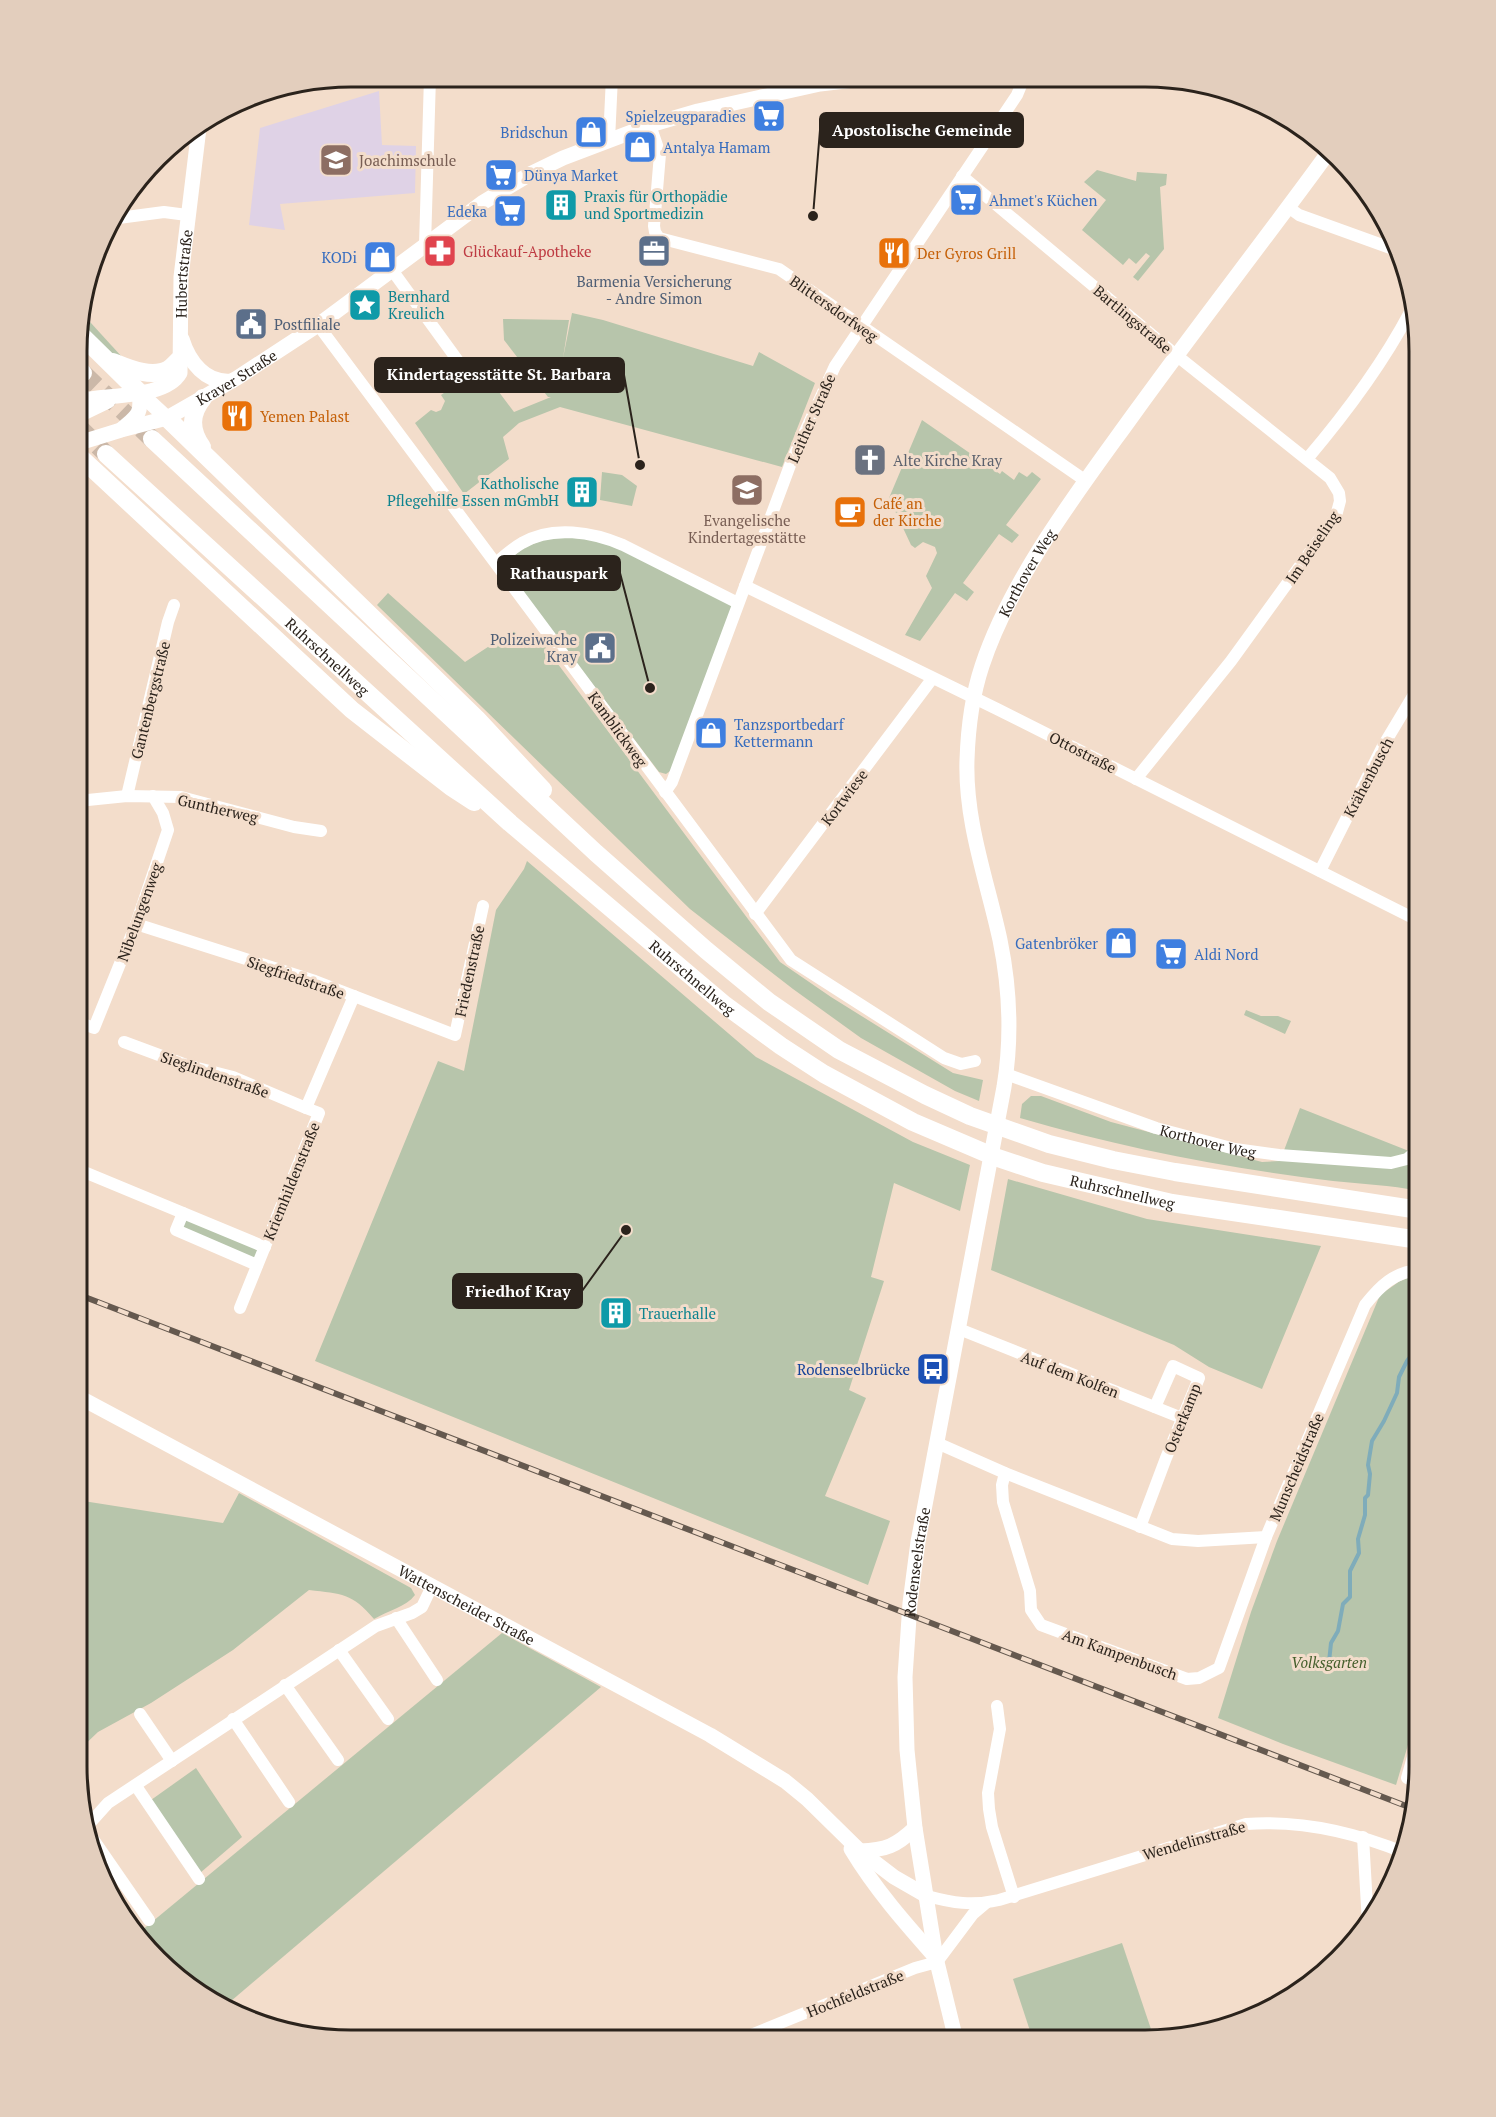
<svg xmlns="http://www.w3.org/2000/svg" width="1496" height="2117" viewBox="0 0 1496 2117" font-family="'PT Serif',serif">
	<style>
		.education { fill: #dfd2e6 }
		.green { fill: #b7c5ab }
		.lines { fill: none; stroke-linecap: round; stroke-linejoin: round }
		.stream { stroke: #7facba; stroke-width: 4 }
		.highway-tunnel { stroke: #cbb8a8; stroke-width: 18; stroke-dasharray: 18 9; stroke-linecap: butt }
		.minor { stroke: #fff; stroke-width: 12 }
		.major { stroke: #fff; stroke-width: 15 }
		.highway { stroke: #fff; stroke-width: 18 }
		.rail-casing { stroke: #65594f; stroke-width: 6 }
		.rail { stroke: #f3ddcb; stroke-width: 4; stroke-dasharray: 11; stroke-linecap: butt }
		.labels { text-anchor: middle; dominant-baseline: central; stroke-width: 6; stroke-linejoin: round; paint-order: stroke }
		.shop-label { font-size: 15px; fill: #366cbe; stroke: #f3ddcb; text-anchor: end }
		.education-label { font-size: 15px; fill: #785e54; stroke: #f3ddcb; text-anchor: start }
		.culture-label { font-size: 15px; fill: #0d838f; stroke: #f3ddcb; text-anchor: start }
		.health-label { font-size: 15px; fill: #be3a42; stroke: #f3ddcb; text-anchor: start }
		.food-label { font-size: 15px; fill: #c56008; stroke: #f3ddcb; text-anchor: start }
		.street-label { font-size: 15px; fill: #2b231c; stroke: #f3ddcb }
		.service-label { font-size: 15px; fill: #4e5e75; stroke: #f3ddcb }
		.worship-label { font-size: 15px; fill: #5b616d; stroke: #f3ddcb; text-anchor: start }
		.transit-label { font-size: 15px; fill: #164399; stroke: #f3ddcb; text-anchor: end }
		.park-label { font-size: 15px; font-style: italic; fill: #455f2c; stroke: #f3ddcb }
		.rim { fill: none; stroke: #2b231c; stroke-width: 3 }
		.leader { fill: none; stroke: #2b231c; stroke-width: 2 }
		.callout-dot { fill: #2b231c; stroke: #f3ddcb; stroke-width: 2 }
		.callout { fill: #2b231c; stroke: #2b231c; stroke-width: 2 }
		.callout-label { font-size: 16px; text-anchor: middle; font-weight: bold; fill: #fff }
	</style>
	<rect width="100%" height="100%" fill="#f3ddcb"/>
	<!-- education -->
	<path class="education" d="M379,91L382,145L416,146L415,193L280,204L285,230L249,225L260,128Z"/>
	<!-- green -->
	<g class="green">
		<path d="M1097,170L1136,181L1137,172L1167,174L1166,185L1160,187L1164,249L1138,281L1133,277L1150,256L1146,253L1136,264L1129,258L1123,265L1082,230L1106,200L1084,182Z"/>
		<path d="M80,311L122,357L109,353L79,324Z"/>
		<path d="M572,313L603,320L753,366L759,352L815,383L782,467L560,407L519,423L503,437L509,459L464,494L415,423L431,410L436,412L441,410L445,401L441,395L481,368L514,412L551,397H548L504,340L503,319L569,320L563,358Z"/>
		<path d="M922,420L1000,474L1002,471L1014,480L1019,472L1027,477L1032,472L1041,479L1006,525L1019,535L1012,543L999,534L963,583L974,592L967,601L955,593L920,641L905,635L932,588L926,576L937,553L935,547L923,542L915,548L911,545L889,498Z"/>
		<path d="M602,472L622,475L637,486L632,506L600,500Z"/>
		<path d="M554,536L606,541L734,607L673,769L666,774L659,772L502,565L525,547Z"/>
		<path d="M388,593L465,662L514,630L526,645L537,636L780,962L831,997L953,1073L983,1080L979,1101L955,1091L861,1038L793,989L690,909L377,605Z"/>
		<path d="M527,861L756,1057L913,1142L970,1165L960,1211L894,1183L871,1277L884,1281L849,1390L866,1398L825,1496L890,1521L868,1585L315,1361L438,1061L464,1071L496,910L524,869Z"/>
		<path d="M1246,1010L1261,1016H1278L1291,1021L1285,1034L1244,1015Z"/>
		<path d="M1031,1096H1041L1111,1122L1262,1162L1280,1161L1300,1108L1419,1155V1191C1390,1185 1362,1184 1333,1181C1227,1168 1122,1148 1020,1118L1022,1104Z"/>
		<path d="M1008,1179L1147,1219L1321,1246L1262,1389L1209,1367L1174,1345L991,1270Z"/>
		<path d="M184,1214L263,1247L257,1264L178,1229Z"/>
		<path d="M1419,1274V1708L1396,1785L1283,1744L1218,1718L1251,1612L1277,1541L1380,1295L1400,1281Z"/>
		<path d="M239,1493L411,1588L415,1595C406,1607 387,1611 374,1619C352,1593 342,1594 309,1590L233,1650L151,1703L98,1732L77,1752V1500L223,1523Z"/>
		<path d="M502,1633L601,1687L224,2007L184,1984L141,1931Z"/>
		<path d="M196,1768L242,1837L200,1873L151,1800Z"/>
		<path d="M1122,1943L1154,2038L1145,2040H1033L1013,1979Z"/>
	</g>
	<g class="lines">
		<!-- stream -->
		<path class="stream" d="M1329,1662L1331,1643L1338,1631L1343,1604L1350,1597V1571L1359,1553L1358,1539L1365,1515V1498L1368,1495L1370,1474L1368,1465L1372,1441L1384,1421L1397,1393L1399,1377L1407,1361L1419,1345"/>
		<!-- highway-tunnel -->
		<g class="highway-tunnel">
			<path d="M83,373L152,439"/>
			<path d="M79,427L106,454"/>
		</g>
		<!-- minor -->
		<g class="minor">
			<path d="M650,125L660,154L654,226L655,232L659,238L779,269L1086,481"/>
			<path d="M609,140L612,77"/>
			<path d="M962,176L1176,355L1330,478L1339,493L1340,501L1336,516L1231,661L1136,779"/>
			<path d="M1288,207L1299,215L1396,250"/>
			<path d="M111,219L164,212L187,215"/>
			<path d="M425,245L430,77"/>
			<path d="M392,270L477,387"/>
			<path d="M318,325L791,960L944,1058L961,1064L975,1061"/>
			<path d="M1307,459C1346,413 1382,365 1410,312"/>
			<path d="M496,563C504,556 513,548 522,543C552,525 593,532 623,545L738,603"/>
			<path d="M745,586L997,709L1419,921"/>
			<path d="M665,792L672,782L792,460L835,366L1017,95L1024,78"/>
			<path d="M127,796L168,622L174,605"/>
			<path d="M78,801L127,796L181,797L294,827L321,831"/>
			<path d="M1320,871L1383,746L1419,686"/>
			<path d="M755,914L932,679"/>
			<path d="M136,924L315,981L455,1035L483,906"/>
			<path d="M78,1022L94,1028L136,924L168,830L163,813L153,796"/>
			<path d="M124,1042L186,1065L233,1077L306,1108"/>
			<path id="s1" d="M1006,1074L1156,1128L1235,1149L1279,1155L1391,1163L1407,1159L1414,1153"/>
			<path d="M77,1169L265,1247"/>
			<path d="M183,1213L176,1230L257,1265"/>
			<path d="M240,1308L319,1113L306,1108L354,996"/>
			<path d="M959,1329L1182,1418"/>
			<path d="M937,1443L1005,1473L1172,1539L1198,1541L1266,1537L1365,1305C1380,1286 1394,1272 1419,1270"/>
			<path d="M1005,1473L1002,1485L1003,1502L1030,1591L1031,1610L1041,1625L1187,1679L1199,1678L1219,1668L1266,1537"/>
			<path d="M1140,1527L1166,1458L1199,1378L1173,1366L1155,1407"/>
			<path d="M396,1618L437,1680"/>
			<path d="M339,1650L388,1719"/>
			<path d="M285,1685L338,1760"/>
			<path d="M997,1706L1000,1729L988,1793L989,1809L992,1827L1014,1897"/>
			<path d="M140,1714L172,1761"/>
			<path d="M233,1719L289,1802"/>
			<path d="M1419,1783L1407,1778L1419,1736"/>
			<path d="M136,1786L199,1879"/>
			<path d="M90,1823L108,1803L376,1626L412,1613L422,1607L432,1586"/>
			<path d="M1363,1837L1368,1924"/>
			<path d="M93,1839L149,1920"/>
			<path d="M927,1896C953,1903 972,1906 999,1900L1246,1824C1301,1820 1354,1832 1405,1853"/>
			<path d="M741,2039L915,1968L937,1962L973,1914L986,1903"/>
		</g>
		<!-- major -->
		<g class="major">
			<path d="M1155,79L1194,83"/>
			<path d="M182,339C189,362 206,384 232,381"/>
			<path d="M139,392L167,418"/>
			<path id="s2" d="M79,401C106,394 165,399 180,373L181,277L199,128"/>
			<path d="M79,415L108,401"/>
			<path d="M122,429C138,415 142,414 139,392"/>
			<path id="s3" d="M79,443L121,430L167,418L237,378L318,325L482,203L530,174L563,158L650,125L698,111L820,84L871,78"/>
			<path id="s4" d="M77,1396L710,1735L785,1781L807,1799L860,1851L894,1877L927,1896"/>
			<path d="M851,1849C875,1889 905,1923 936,1958"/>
			<path d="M860,1851C886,1850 896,1846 915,1828"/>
			<path id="s5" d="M956,2040L936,1958L915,1828L907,1750L905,1677L910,1603L918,1542L1004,1087C1012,1038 1010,989 1000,940C987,880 965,822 967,760C968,729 972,696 982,666C1011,578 1079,490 1133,415C1197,326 1264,241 1328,153"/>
		</g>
		<!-- highway -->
		<g class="highway">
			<path d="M79,333L139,392"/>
			<path d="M113,362C128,368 152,379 169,369C173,366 176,362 180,359"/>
			<path d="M79,369L83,373"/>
			<path d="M167,418L477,719L543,790"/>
			<path d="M152,439L596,853L706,950L769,1002L839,1050L925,1095L970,1116L1049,1144L1113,1160L1175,1172L1419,1210"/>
			<path d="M202,447C190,430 190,414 203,398"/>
			<path id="s6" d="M106,454L510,823L725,1005L781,1046L824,1074L913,1122L995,1157L1043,1173L1172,1203L1419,1240"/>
			<path d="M79,456L352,710L451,787L474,802"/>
		</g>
		<defs>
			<path id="rail" d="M77,1294L1414,1809"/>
		</defs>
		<!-- rail casing -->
		<use href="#rail" class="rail-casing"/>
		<!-- rail -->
		<use href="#rail" class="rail"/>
	</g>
	<!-- icons -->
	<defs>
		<symbol id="supermarket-square" viewBox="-11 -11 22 22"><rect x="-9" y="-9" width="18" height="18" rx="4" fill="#3f7fe0" stroke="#f3ddcb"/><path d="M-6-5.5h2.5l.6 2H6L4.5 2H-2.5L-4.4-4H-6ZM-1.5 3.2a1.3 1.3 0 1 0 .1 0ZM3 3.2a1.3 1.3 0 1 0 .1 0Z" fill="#fff"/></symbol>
		<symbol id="shop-square" viewBox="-11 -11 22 22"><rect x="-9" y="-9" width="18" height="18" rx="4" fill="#3f7fe0" stroke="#f3ddcb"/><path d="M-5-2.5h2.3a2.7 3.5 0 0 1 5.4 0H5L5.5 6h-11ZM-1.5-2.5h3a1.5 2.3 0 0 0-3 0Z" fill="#fff"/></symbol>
		<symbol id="school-square" viewBox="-11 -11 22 22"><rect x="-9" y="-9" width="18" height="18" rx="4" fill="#8d6e63" stroke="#f3ddcb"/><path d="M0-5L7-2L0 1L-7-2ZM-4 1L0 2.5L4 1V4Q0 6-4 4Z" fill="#fff"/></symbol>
		<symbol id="building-square" viewBox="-11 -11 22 22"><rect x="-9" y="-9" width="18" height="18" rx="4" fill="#0f9aa8" stroke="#f3ddcb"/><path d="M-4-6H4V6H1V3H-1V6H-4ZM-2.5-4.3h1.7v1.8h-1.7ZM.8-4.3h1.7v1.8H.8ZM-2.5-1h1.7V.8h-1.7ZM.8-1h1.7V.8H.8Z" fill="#fff"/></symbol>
		<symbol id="pharmacy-square" viewBox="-11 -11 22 22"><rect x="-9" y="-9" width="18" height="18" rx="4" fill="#e0444e" stroke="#f3ddcb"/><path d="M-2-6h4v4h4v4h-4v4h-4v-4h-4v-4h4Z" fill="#fff"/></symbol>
		<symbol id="office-square" viewBox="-11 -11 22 22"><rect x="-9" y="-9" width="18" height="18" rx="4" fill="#5c6f8a" stroke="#f3ddcb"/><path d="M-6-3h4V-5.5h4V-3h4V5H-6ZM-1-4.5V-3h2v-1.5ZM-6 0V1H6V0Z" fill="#fff"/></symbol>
		<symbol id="restaurant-square" viewBox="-11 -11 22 22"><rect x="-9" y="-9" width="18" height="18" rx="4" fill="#e8710a" stroke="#f3ddcb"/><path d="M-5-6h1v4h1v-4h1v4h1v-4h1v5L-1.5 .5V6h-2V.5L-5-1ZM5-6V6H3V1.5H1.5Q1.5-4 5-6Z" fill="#fff"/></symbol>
		<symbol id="sight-square" viewBox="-11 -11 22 22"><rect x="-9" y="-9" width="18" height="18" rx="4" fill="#0f9aa8" stroke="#f3ddcb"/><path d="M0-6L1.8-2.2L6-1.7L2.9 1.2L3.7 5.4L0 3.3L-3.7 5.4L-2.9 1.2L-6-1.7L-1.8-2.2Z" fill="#fff"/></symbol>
		<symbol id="civic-square" viewBox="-11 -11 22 22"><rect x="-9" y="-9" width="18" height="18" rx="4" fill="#5c6f8a" stroke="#f3ddcb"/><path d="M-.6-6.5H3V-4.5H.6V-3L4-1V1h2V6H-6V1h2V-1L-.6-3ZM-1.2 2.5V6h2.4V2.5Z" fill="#fff"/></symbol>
		<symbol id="church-square" viewBox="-11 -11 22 22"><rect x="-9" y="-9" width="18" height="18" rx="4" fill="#6b7280" stroke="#f3ddcb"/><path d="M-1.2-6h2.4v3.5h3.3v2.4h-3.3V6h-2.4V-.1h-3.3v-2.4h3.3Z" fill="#fff"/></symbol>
		<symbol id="cafe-square" viewBox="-11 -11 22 22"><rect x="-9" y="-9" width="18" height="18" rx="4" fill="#e8710a" stroke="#f3ddcb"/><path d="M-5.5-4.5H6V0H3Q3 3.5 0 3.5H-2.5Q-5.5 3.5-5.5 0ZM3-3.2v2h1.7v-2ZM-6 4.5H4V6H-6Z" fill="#fff"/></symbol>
		<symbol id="bus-square" viewBox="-11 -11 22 22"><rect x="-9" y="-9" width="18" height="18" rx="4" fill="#1a4fb4" stroke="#f3ddcb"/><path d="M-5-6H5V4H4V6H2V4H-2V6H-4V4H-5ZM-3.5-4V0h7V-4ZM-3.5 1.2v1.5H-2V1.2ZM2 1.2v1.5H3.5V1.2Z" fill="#fff"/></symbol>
	</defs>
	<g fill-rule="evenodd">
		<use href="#supermarket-square" x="750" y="97" width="38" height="38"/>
		<use href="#shop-square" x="572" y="113" width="38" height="38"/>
		<use href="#shop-square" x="621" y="128" width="38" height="38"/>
		<use href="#school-square" x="317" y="141" width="38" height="38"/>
		<use href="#supermarket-square" x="482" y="156" width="38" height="38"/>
		<use href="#supermarket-square" x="947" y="181" width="38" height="38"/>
		<use href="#building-square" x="542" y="186" width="38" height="38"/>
		<use href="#supermarket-square" x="491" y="192" width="38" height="38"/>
		<use href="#pharmacy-square" x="421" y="232" width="38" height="38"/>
		<use href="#office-square" x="635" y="232" width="38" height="38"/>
		<use href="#restaurant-square" x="875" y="234" width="38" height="38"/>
		<use href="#shop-square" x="361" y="238" width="38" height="38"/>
		<use href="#sight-square" x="346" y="286" width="38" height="38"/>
		<use href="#civic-square" x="232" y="305" width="38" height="38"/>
		<use href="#restaurant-square" x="218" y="397" width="38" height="38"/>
		<use href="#church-square" x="851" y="441" width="38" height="38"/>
		<use href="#school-square" x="728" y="471" width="38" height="38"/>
		<use href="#building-square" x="563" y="473" width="38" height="38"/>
		<use href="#cafe-square" x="831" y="493" width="38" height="38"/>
		<use href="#civic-square" x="581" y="629" width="38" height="38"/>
		<use href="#shop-square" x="692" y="714" width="38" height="38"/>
		<use href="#shop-square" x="1102" y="924" width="38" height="38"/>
		<use href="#supermarket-square" x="1152" y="935" width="38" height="38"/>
		<use href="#building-square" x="597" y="1294" width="38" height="38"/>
		<use href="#bus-square" x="914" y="1350" width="38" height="38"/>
	</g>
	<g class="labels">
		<!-- shop labels -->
		<g class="shop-label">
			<text x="746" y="116">Spielzeugparadies</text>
			<text x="568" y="132">Bridschun</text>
			<text x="663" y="147" text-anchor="start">Antalya Hamam</text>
			<text x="524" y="175" text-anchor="start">Dünya Market</text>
			<text x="989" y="200" text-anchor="start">Ahmet's Küchen</text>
			<text x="487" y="211">Edeka</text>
			<text x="357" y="257">KODi</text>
			<text x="734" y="724" text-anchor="start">Tanzsportbedarf<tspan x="734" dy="17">Kettermann</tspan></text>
			<text x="1098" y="943">Gatenbröker</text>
			<text x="1194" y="954" text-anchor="start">Aldi Nord</text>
		</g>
		<!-- education labels -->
		<g class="education-label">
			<text x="359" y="160">Joachimschule</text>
			<text x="747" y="520" text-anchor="middle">Evangelische<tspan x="747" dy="17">Kindertagesstätte</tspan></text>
		</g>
		<!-- culture labels -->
		<g class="culture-label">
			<text x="584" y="196">Praxis für Orthopädie<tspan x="584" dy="17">und Sportmedizin</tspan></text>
			<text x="388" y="296">Bernhard<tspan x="388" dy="17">Kreulich</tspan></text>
			<text x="559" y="483" text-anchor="end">Katholische<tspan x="559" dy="17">Pflegehilfe Essen mGmbH</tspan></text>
			<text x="639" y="1313">Trauerhalle</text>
		</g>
		<!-- health labels -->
		<g class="health-label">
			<text x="463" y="251">Glückauf-Apotheke</text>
		</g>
		<!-- food labels -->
		<g class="food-label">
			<text x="917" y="253">Der Gyros Grill</text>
			<text x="260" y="416">Yemen Palast</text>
			<text x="873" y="503">Café an<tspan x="873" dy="17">der Kirche</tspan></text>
		</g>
		<!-- street labels -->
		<g class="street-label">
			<text stroke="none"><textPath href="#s2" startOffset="207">Hubertstraße</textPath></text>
			<text transform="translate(834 308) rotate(35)">Blittersdorfweg</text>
			<text transform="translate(1133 319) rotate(40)">Bartlingstraße</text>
			<text stroke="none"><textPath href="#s3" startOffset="172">Krayer Straße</textPath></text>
			<text transform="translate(811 418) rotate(-66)">Leither Straße</text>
			<text transform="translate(1312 547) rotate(-56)">Im Beiseling</text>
			<text stroke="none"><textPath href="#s5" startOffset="1497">Korthover Weg</textPath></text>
			<text stroke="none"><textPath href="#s6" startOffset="300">Ruhrschnellweg</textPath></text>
			<text transform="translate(150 700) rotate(-76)">Gantenbergstraße</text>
			<text transform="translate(618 729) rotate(54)">Kamblickweg</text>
			<text transform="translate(1083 752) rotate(27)">Ottostraße</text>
			<text transform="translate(1368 777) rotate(-62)">Krähenbusch</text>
			<text transform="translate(844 797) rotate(-53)">Kortwiese</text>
			<text transform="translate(218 808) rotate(13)">Guntherweg</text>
			<text transform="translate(139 912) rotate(-70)">Nibelungenweg</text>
			<text transform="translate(469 971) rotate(-78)">Friedenstraße</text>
			<text transform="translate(296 977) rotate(19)">Siegfriedstraße</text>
			<text stroke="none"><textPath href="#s6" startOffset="786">Ruhrschnellweg</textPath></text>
			<text transform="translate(215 1074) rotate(19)">Sieglindenstraße</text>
			<text stroke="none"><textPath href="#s1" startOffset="213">Korthover Weg</textPath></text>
			<text transform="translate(291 1181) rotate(-68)">Kriemhildenstraße</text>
			<text stroke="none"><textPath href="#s6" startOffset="1272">Ruhrschnellweg</textPath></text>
			<text transform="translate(1070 1374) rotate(21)">Auf dem Kolfen</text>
			<text transform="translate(1182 1418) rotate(-68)">Osterkamp</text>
			<text transform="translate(1296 1467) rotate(-67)">Munscheidstraße</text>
			<text stroke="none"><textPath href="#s5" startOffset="483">Rodenseelstraße</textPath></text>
			<text stroke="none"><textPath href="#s4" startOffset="442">Wattenscheider Straße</textPath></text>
			<text transform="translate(1120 1654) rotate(20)">Am Kampenbusch</text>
			<text transform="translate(1194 1840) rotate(-16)">Wendelinstraße</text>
			<text transform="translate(855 1993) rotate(-22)">Hochfeldstraße</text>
		</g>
		<!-- service labels -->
		<g class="service-label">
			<text x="654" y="281">Barmenia Versicherung<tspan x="654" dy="17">- Andre Simon</tspan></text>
			<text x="274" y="324" text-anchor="start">Postfiliale</text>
			<text x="577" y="639" text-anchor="end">Polizeiwache<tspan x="577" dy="17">Kray</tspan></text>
		</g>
		<!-- worship labels -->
		<g class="worship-label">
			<text x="893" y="460">Alte Kirche Kray</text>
		</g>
		<!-- transit labels -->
		<g class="transit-label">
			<text x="910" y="1369">Rodenseelbrücke</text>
		</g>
		<!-- park labels -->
		<g class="park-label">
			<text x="1329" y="1662">Volksgarten</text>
		</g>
	</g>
	<!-- crop -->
	<path d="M0 0H1496V2117H0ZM351 87H1145A264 264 0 0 1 1409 351V1766A264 264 0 0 1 1145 2030H351A264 264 0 0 1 87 1766V351A264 264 0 0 1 351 87Z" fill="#e3cebd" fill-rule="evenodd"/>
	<path class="rim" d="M351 87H1145A264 264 0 0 1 1409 351V1766A264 264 0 0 1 1145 2030H351A264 264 0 0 1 87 1766V351A264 264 0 0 1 351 87Z"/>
	<!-- callouts -->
	<path class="leader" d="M813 216L820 130M640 465L624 375M650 688L620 573M626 1230L582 1291"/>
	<g class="callout-dot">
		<circle cx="813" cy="216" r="6"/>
		<circle cx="640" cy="465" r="6"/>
		<circle cx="650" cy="688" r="6"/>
		<circle cx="626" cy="1230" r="6"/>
	</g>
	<g class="callout">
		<rect x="820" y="113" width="203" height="34" rx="6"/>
		<rect x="375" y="358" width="249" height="34" rx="6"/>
		<rect x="498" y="556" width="122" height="34" rx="6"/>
		<rect x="453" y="1274" width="129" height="34" rx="6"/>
	</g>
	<g class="callout-label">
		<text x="922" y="136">Apostolische Gemeinde</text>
		<text x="499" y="380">Kindertagesstätte St. Barbara</text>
		<text x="559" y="579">Rathauspark</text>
		<text x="518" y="1297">Friedhof Kray</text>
	</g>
</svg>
